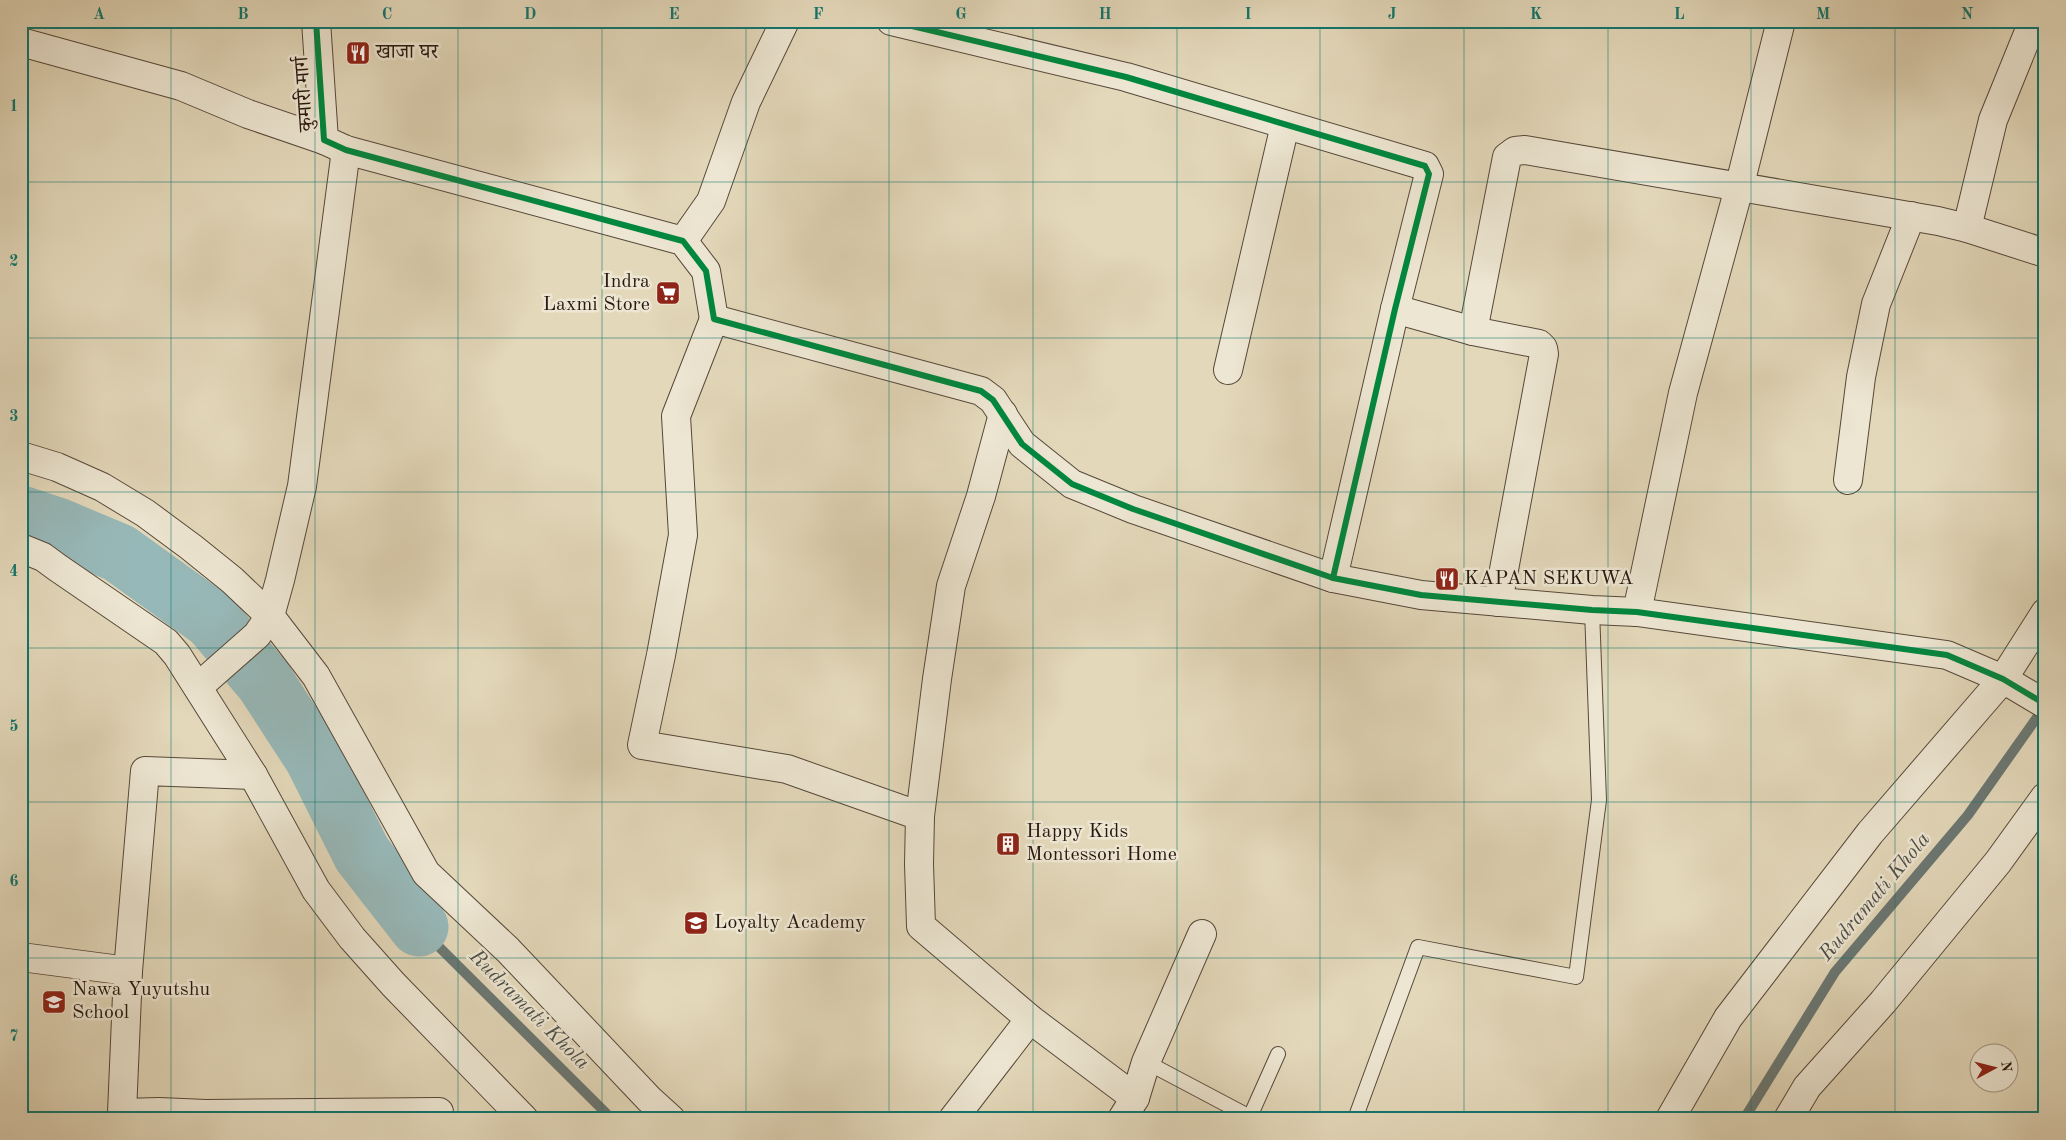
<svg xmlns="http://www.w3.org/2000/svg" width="2066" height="1140" viewBox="0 0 2066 1140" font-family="'Old Standard TT','Noto Serif Devanagari',serif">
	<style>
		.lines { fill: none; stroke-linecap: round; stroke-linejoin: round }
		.stream { stroke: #6b7874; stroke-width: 10 }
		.river { stroke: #97b8b8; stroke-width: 59 }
		.service-casing { stroke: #57483a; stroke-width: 16 }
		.minor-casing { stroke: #57483a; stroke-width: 30 }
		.tertiary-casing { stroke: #57483a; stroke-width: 30 }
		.service { stroke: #ede6d2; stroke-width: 14 }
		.minor { stroke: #ede6d2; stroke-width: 28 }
		.tertiary { stroke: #ede6d2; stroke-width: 28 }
		.cycleway-casing { stroke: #ede6d2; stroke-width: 9 }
		.cycleway { stroke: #00873e; stroke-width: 6 }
		.grid { fill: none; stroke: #0f766e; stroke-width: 1; stroke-opacity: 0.55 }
		.labels { text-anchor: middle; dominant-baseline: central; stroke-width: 5; stroke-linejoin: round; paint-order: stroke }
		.poi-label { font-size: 20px; fill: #28180f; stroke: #ede6d2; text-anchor: start }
		.street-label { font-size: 20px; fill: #28180f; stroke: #ede6d2 }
		.water-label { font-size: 21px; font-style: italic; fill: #4f504a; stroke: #ede6d2 }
		.neatline { fill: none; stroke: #0f766e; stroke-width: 2 }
		.grid-label { font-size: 16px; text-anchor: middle; font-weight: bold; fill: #0f766e }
	</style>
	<rect width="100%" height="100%" fill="#e3d8ba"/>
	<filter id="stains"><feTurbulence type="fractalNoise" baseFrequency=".004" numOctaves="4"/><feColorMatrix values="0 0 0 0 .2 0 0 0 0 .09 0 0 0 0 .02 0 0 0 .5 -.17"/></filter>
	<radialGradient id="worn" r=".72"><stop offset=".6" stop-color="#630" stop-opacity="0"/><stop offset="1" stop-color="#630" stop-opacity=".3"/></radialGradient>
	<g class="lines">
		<!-- stream -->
		<g class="stream">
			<path d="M419,927L612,1119"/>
			<path d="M1744,1119L1835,972L1968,815L2045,706"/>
		</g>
		<!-- river -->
		<path class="river" d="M21,515L57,527L119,553L212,620L264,681L314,758L362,854L419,927"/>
		<defs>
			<g id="service">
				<path d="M1146,1062L1250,1117"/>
				<path d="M1249,1119L1278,1054"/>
				<path d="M1355,1119L1418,947L1576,977L1599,800L1592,610"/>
			</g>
			<g id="minor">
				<path d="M891,21L1126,77L1425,166L1429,174L1395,309L1333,578"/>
				<path d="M1967,228L1993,120L2032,24"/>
				<path d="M683,241L711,201L746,102L785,21"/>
				<path d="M1395,309L1473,331L1539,344L1543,348L1544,354L1498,602"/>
				<path d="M714,319L676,416L683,535L661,655L642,745L787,769L920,816"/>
				<path d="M1473,331L1507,157L1515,151L1525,150L1938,221L1967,228L2045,253"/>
				<path d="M1228,370L1285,125"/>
				<path d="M1003,414L981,496L951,586L937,679L920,816L919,864L921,926L1030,1019L1135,1098"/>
				<path d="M1848,480L1861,377L1876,304L1911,216"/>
				<path d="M21,548L43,557L58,568L166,642L177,655L253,775L316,890L352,938L393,984L524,1119"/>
				<path d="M1637,612L1683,393L1739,188L1781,21"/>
				<path d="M2045,613L2003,679L2045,704"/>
				<path d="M198,687L257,635L270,616L280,580L302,486L346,150"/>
				<path d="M253,775L145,771L128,971L122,1113L159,1112L206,1114L439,1112L438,1119"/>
				<path d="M21,957L128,971"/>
				<path d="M953,1119L1030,1019"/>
				<path d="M1122,1119L1135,1098L1146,1062L1202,934"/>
				<path d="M1788,1119L1807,1087L1883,1002L1998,862L2045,797"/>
			</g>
			<g id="tertiary">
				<path d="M316,21L324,140L346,150L683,241L706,271L714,319L981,391L993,400L1022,444L1072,484L1133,509L1333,578L1421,595L1592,610L1637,612L1947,655L2003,679L1870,833L1728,1018L1670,1119"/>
				<path d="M21,42L181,86L248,114L324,140"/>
				<path d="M21,456L57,467L102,487L145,513L191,547L232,580L270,616L316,676L426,873L508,950L649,1099L671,1119"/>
			</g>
		</defs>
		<!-- service casing -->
		<use href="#service" class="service-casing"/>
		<!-- minor casing -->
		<use href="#minor" class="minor-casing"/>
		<!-- tertiary casing -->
		<use href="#tertiary" class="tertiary-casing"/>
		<!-- service -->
		<use href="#service" class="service"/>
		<!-- minor -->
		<use href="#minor" class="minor"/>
		<!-- tertiary -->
		<use href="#tertiary" class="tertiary"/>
		<defs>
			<g id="cycleway">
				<path d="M316,21L324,140L346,150L683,241L706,271L714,319L981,391L993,400L1022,444L1072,484L1133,509L1333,578L1421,595L1592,610L1637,612L1947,655L2003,679L2045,704"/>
				<path d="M891,21L1126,77L1425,166L1429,174L1395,309L1333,578"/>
			</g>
		</defs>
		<!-- cycleway casing -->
		<use href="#cycleway" class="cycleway-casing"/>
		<!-- cycleway -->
		<use href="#cycleway" class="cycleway"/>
	</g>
	<!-- grid -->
	<path class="grid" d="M171,21V1119M315,21V1119M458,21V1119M602,21V1119M746,21V1119M889,21V1119M1033,21V1119M1177,21V1119M1320,21V1119M1464,21V1119M1608,21V1119M1751,21V1119M1895,21V1119M21,182H2045M21,338H2045M21,492H2045M21,648H2045M21,802H2045M21,958H2045"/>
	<!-- icons -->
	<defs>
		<symbol id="restaurant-square" viewBox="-11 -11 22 22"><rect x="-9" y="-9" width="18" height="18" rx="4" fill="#8f2418" stroke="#ede6d2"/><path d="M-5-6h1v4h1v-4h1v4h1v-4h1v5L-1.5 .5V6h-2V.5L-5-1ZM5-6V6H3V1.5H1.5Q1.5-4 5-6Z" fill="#fff"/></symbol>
		<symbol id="supermarket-square" viewBox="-11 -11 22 22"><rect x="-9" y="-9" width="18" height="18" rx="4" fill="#8f2418" stroke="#ede6d2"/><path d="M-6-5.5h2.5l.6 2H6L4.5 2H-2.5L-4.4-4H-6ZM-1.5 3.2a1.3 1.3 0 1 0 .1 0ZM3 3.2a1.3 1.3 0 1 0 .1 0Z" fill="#fff"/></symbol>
		<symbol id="building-square" viewBox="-11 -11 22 22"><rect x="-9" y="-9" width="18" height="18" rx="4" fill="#8f2418" stroke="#ede6d2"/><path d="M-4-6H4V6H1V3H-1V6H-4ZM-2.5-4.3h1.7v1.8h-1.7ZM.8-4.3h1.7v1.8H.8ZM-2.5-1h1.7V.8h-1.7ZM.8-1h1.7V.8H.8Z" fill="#fff"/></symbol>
		<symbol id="school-square" viewBox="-11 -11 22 22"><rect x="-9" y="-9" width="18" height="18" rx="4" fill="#8f2418" stroke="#ede6d2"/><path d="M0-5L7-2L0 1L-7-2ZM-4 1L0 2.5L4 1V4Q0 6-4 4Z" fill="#fff"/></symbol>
	</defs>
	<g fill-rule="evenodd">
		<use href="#restaurant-square" x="344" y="39" width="28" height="28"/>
		<use href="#supermarket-square" x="654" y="279" width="28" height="28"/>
		<use href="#restaurant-square" x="1433" y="565" width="28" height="28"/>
		<use href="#building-square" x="994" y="830" width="28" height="28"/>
		<use href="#school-square" x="682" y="909" width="28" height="28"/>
		<use href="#school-square" x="40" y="988" width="28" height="28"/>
	</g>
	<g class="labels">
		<!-- poi labels -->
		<g class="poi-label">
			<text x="376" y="53">खाजा घर</text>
			<text x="650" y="282" text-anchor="end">Indra<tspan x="650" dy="23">Laxmi Store</tspan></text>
			<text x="1464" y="579">KAPAN SEKUWA</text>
			<text x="1026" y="832">Happy Kids<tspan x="1026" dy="23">Montessori Home</tspan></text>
			<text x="714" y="923">Loyalty Academy</text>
			<text x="72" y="990">Nawa Yuyutshu<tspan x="72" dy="23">School</tspan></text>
		</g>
		<!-- street labels -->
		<g class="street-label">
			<text transform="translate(305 94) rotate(-94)">कुमारी मार्ग</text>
		</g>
		<!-- water labels -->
		<g class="water-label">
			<text transform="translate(1875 897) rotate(-50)">Rudramati Khola</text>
			<text transform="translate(529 1010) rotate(45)">Rudramati Khola</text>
		</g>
	</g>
	<!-- margin -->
	<rect width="2066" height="1140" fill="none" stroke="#e3d8ba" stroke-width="55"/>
	<!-- north arrow -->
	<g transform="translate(1994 1068) rotate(83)"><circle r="24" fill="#ede6d2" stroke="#9e9484"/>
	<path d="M0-4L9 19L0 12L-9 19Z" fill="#8f2418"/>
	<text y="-8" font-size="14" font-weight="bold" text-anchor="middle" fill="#28180f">N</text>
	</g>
	<rect x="28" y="28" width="2010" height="1084" class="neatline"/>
	<g class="grid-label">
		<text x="99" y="19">A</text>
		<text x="243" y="19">B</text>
		<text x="387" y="19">C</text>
		<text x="530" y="19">D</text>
		<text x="674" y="19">E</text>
		<text x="818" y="19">F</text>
		<text x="961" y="19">G</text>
		<text x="1105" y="19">H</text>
		<text x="1248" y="19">I</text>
		<text x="1392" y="19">J</text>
		<text x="1536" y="19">K</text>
		<text x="1679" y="19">L</text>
		<text x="1823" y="19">M</text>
		<text x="1967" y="19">N</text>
		<text x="14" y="111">1</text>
		<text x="14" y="266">2</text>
		<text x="14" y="421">3</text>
		<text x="14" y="576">4</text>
		<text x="14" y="731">5</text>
		<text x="14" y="886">6</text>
		<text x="14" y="1041">7</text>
	</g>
	<rect width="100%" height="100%" filter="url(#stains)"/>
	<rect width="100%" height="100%" fill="url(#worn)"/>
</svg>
